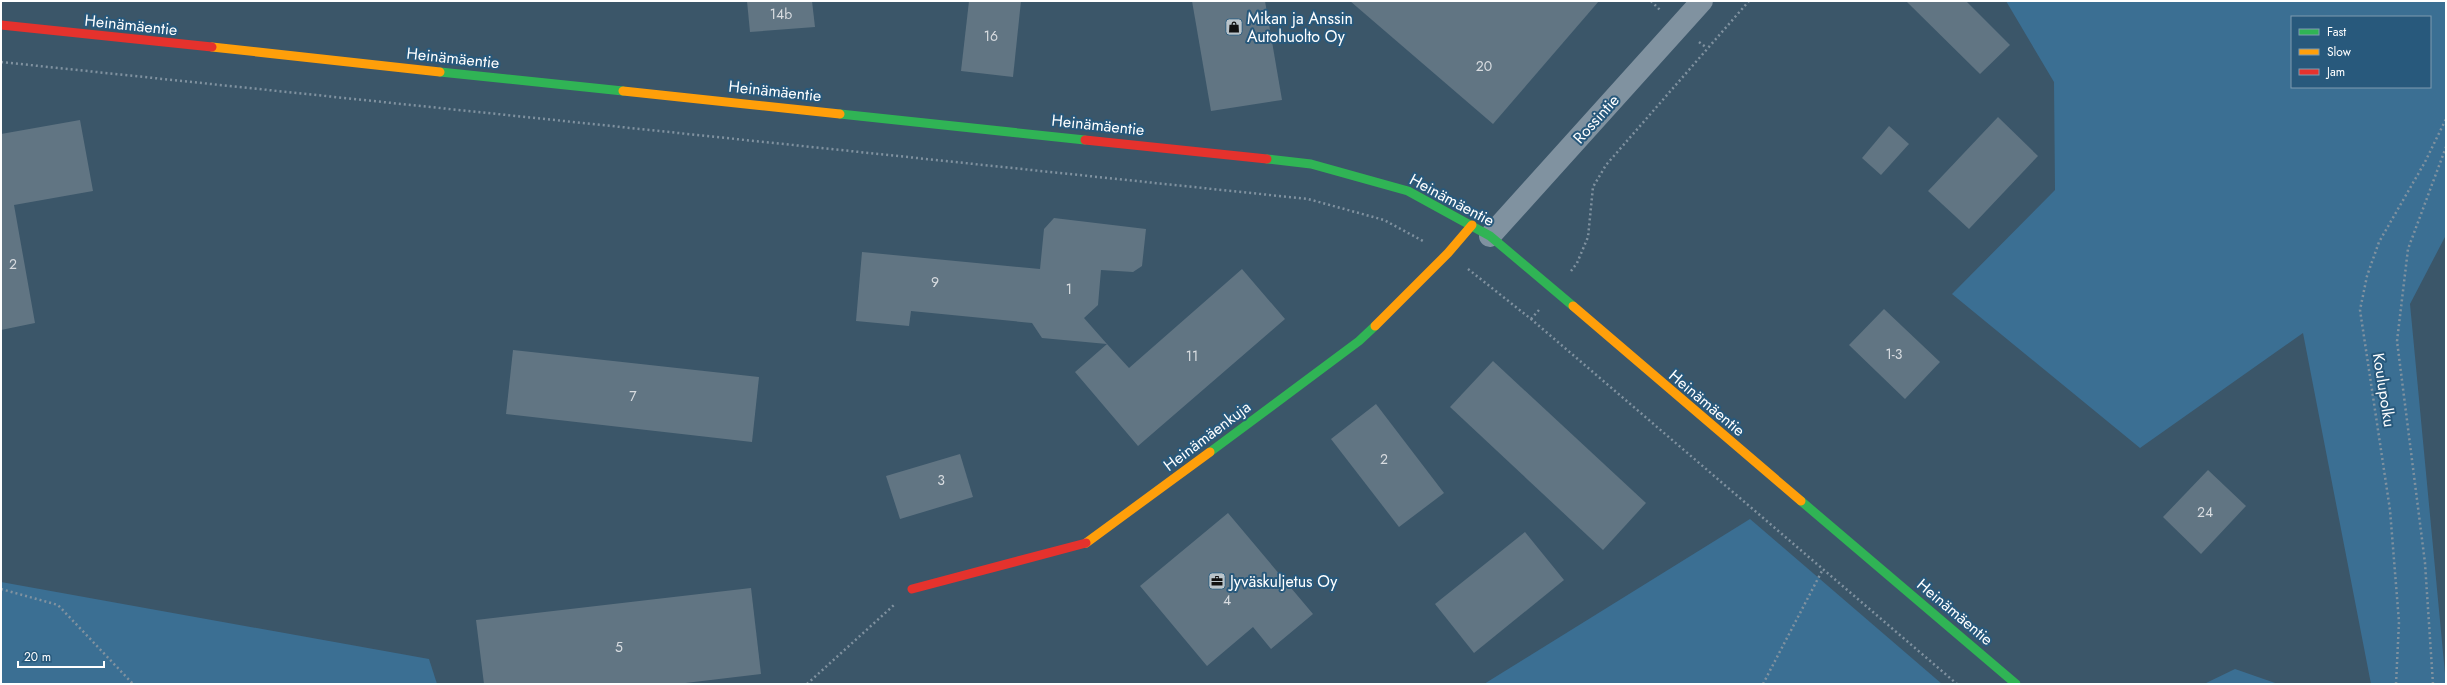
<svg xmlns="http://www.w3.org/2000/svg" width="2447" height="685" viewBox="0 0 2447 685" font-family="Jost,sans-serif">
	<style>
		.green { fill: #3b6f93; fill-rule: evenodd }
		.building { fill: #617583 }
		.lines { fill: none; stroke-linecap: round; stroke-linejoin: round }
		.path { stroke: #8092a0; stroke-width: 2.5; stroke-dasharray: 2 3; stroke-linecap: butt }
		.street { stroke: #8092a0; stroke-width: 22 }
		.fast { stroke: #30b455; stroke-width: 9 }
		.slow { stroke: #ff9f0a; stroke-width: 9 }
		.jam { stroke: #e5322d; stroke-width: 9 }
		.labels { text-anchor: middle; dominant-baseline: central; stroke-width: 4; stroke-linejoin: round; paint-order: stroke }
		.number-label { font-size: 14px; fill: #d8dce0 }
		.poi-label { font-size: 16px; fill: #fff; stroke: #28597c; text-anchor: start }
		.street-label { font-size: 16px; fill: #fff; stroke: #28597c }
	</style>
	<rect width="100%" height="100%" fill="#3b5669"/>
	<!-- green -->
	<g class="green">
		<path d="M2006,1H2446V235L2410,304L2446,684H2371L2303,333L2140,448L1952,294L2055,190L2054,82ZM2292,17H2430V87H2292Z"/>
		<path d="M1750,519L1942,684H1484Z"/>
		<path d="M1,582L429,659L437,684H1Z"/>
		<path d="M2235,669L2278,684H2204Z"/>
	</g>
	<!-- building -->
	<g class="building">
		<path d="M747,1H812L815,27L750,32Z"/>
		<path d="M969,1H1021L1013,77L961,71Z"/>
		<path d="M1192,1H1265L1282,100L1211,111Z"/>
		<path d="M1350,1H1599L1493,124Z"/>
		<path d="M1906,1H1966L2010,45L1980,74Z"/>
		<path d="M1998,117L2038,156L1969,229L1928,191Z"/>
		<path d="M80,120L93,191L14,205L35,323L1,330V134Z"/>
		<path d="M1889,126L1909,144L1881,175L1862,158Z"/>
		<path d="M1054,218L1146,229L1142,266L1133,272L1101,270L1098,305L1084,318L1107,344L1042,338L1032,323L911,311L909,326L856,321L862,252L1040,269L1044,229Z"/>
		<path d="M1242,269L1285,319L1138,446L1075,372L1107,344L1129,368Z"/>
		<path d="M1884,309L1940,362L1905,399L1849,345Z"/>
		<path d="M513,350L759,377L752,442L506,414Z"/>
		<path d="M1493,361L1646,503L1603,550L1450,407Z"/>
		<path d="M1376,404L1444,493L1399,527L1331,439Z"/>
		<path d="M960,454L973,497L900,519L886,476Z"/>
		<path d="M2208,470L2246,506L2201,554L2163,517Z"/>
		<path d="M1228,513L1313,614L1271,649L1253,627L1207,666L1140,586Z"/>
		<path d="M1525,532L1564,580L1474,653L1435,604Z"/>
		<path d="M751,588L761,674L677,684H484L476,620Z"/>
	</g>
	<g class="lines">
		<!-- path -->
		<g class="path">
			<path d="M1651,1L1660,10"/>
			<path d="M1699,42L1707,48"/>
			<path d="M1,62L1308,199L1384,220L1423,241"/>
			<path d="M1468,269L1531,319L1957,684"/>
			<path d="M1571,271L1577,263L1588,237L1593,187L1606,165L1749,1"/>
			<path d="M1531,319L1539,310"/>
			<path d="M1,589L58,605L133,684"/>
			<path d="M807,684L894,605"/>
			<path d="M1763,684L1823,569"/>
			<path d="M2396,684L2399,622L2390,510L2360,310L2367,276L2379,242L2425,162L2446,119"/>
			<path d="M2433,684L2425,563L2397,341L2408,249L2446,147"/>
		</g>
		<!-- street -->
		<path class="street" d="M1490,236L1702,1"/>
		<!-- fast -->
		<g class="fast">
			<path d="M440,72L623,91"/>
			<path d="M840,114L1085,140"/>
			<path d="M1267,159L1311,164L1408,191L1490,236L1573,306"/>
			<path d="M1210,452L1359,341L1375,326"/>
			<path d="M1801,501L2016,684"/>
		</g>
		<!-- slow -->
		<g class="slow">
			<path d="M212,47L440,72"/>
			<path d="M623,91L840,114"/>
			<path d="M1573,306L1801,501"/>
			<path d="M1375,326L1448,253L1472,225"/>
			<path d="M1086,543L1210,452"/>
		</g>
		<!-- jam -->
		<g class="jam">
			<path d="M1,25L212,47"/>
			<path d="M1085,140L1267,159"/>
			<path d="M912,589L1086,543"/>
		</g>
	</g>
	<!-- icons -->
	<defs>
		<symbol id="shop-square" viewBox="-11 -11 22 22"><rect x="-9" y="-9" width="18" height="18" rx="4" fill="#bac4ca" stroke="#28597c"/><path d="M-5-2.5h2.3a2.7 3.5 0 0 1 5.4 0H5L5.5 6h-11ZM-1.5-2.5h3a1.5 2.3 0 0 0-3 0Z" fill="#111"/></symbol>
		<symbol id="office-square" viewBox="-11 -11 22 22"><rect x="-9" y="-9" width="18" height="18" rx="4" fill="#bac4ca" stroke="#28597c"/><path d="M-6-3h4V-5.5h4V-3h4V5H-6ZM-1-4.5V-3h2v-1.5ZM-6 0V1H6V0Z" fill="#111"/></symbol>
	</defs>
	<g fill-rule="evenodd">
		<use href="#shop-square" x="1224" y="17" width="20" height="20"/>
		<use href="#office-square" x="1207" y="571" width="20" height="20"/>
	</g>
	<g class="labels">
		<!-- number labels -->
		<g class="number-label">
			<text x="781" y="14">14b</text>
			<text x="991" y="36">16</text>
			<text x="1484" y="66">20</text>
			<text x="13" y="264">2</text>
			<text x="935" y="282">9</text>
			<text x="1069" y="289">1</text>
			<text x="1894" y="354">1-3</text>
			<text x="1192" y="356">11</text>
			<text x="633" y="396">7</text>
			<text x="1384" y="459">2</text>
			<text x="941" y="480">3</text>
			<text x="2205" y="512">24</text>
			<text x="1227" y="600">4</text>
			<text x="619" y="647">5</text>
		</g>
		<!-- poi labels -->
		<g class="poi-label">
			<text x="1247" y="18">Mikan ja Anssin<tspan x="1247" dy="18">Autohuolto Oy</tspan></text>
			<text x="1230" y="581">Jyväskuljetus Oy</text>
		</g>
		<!-- street labels -->
		<g class="street-label">
			<text transform="translate(131 25) rotate(6)">Heinämäentie</text>
			<text transform="translate(453 58) rotate(6)">Heinämäentie</text>
			<text transform="translate(775 91) rotate(6)">Heinämäentie</text>
			<text transform="translate(1596 119) rotate(-48)">Rossintie</text>
			<text transform="translate(1098 125) rotate(6)">Heinämäentie</text>
			<text transform="translate(1452 200) rotate(28)">Heinämäentie</text>
			<text transform="translate(2384 390) rotate(81)">Koulupolku</text>
			<text transform="translate(1707 403) rotate(40)">Heinämäentie</text>
			<text transform="translate(1207 436) rotate(-37)">Heinämäenkuja</text>
			<text transform="translate(1955 612) rotate(40)">Heinämäentie</text>
		</g>
	</g>
	<!-- border -->
	<rect width="2447" height="685" fill="none" stroke="#ffffff" stroke-width="4"/>
	<!-- legend -->
	<rect x="2291" y="16" width="140" height="72" fill="#28597c" stroke="#7e9bb0"/>
	<rect x="2299" y="29" width="20" height="6" fill="#30b455" stroke="#7e9bb0"/>
	<text x="2327" y="36" font-size="12" fill="#ffffff">Fast</text>
	<rect x="2299" y="49" width="20" height="6" fill="#ff9f0a" stroke="#7e9bb0"/>
	<text x="2327" y="56" font-size="12" fill="#ffffff">Slow</text>
	<rect x="2299" y="69" width="20" height="6" fill="#e5322d" stroke="#7e9bb0"/>
	<text x="2327" y="76" font-size="12" fill="#ffffff">Jam</text>
	<!-- scale -->
	<path d="M18 661v6h86v-6" fill="none" stroke="#ffffff" stroke-width="2"/>
	<text x="24" y="661" font-size="12" fill="#ffffff" stroke="#28597c" stroke-width="3" paint-order="stroke">20 m</text>
</svg>
